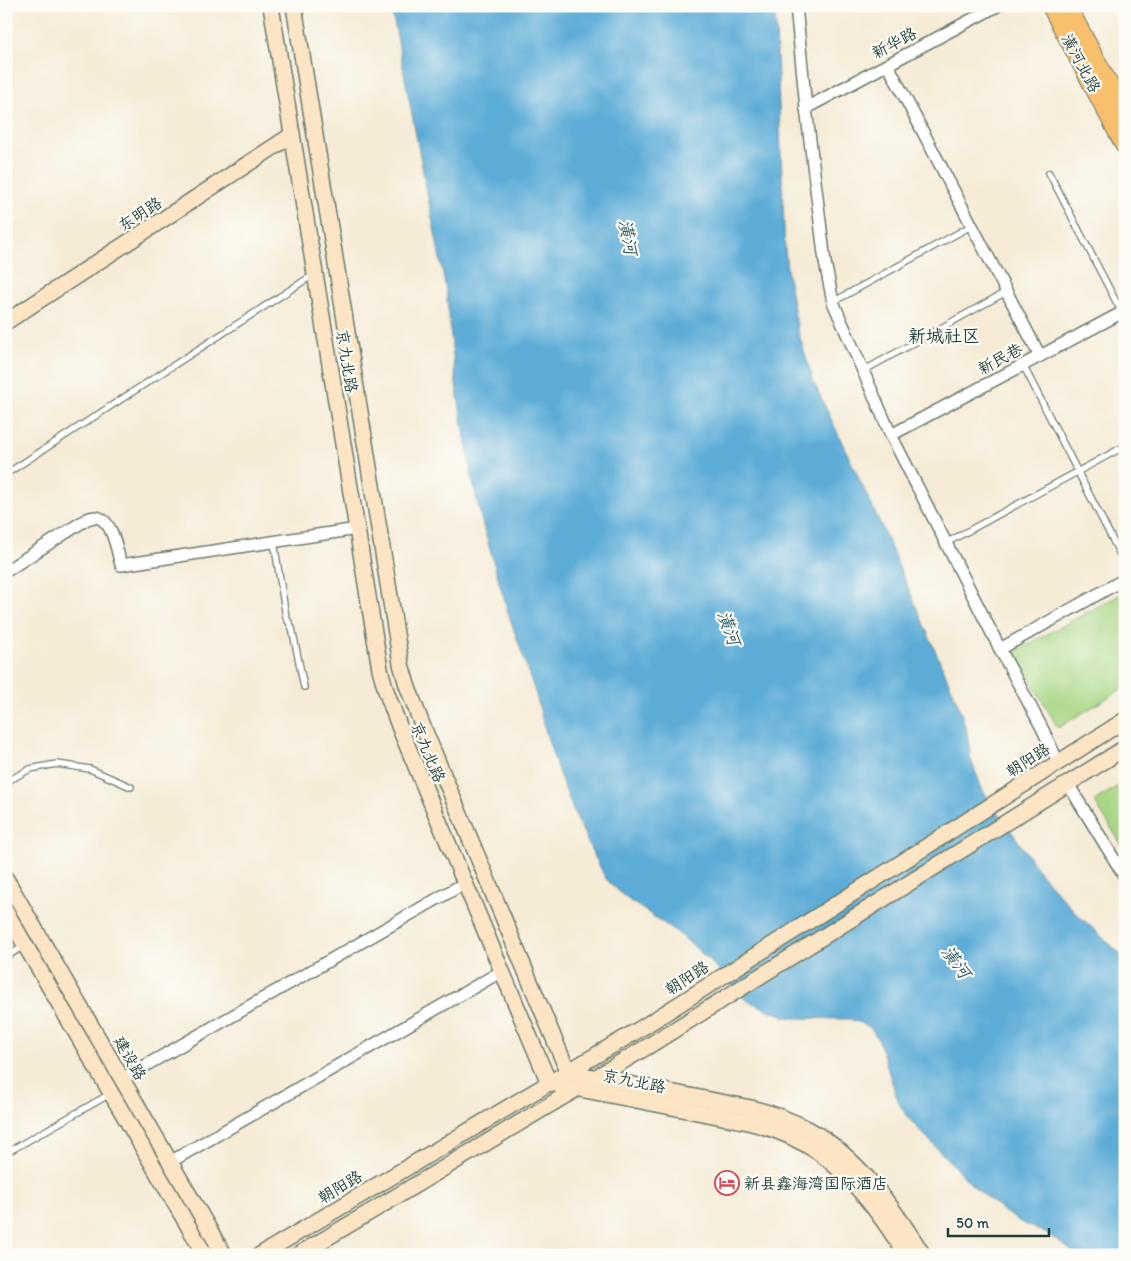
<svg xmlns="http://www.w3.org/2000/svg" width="1131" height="1261" viewBox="0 0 1131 1261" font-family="Itim,'LXGW WenKai TC',sans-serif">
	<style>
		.green { fill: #a8d684; stroke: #648a5c }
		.water { fill: #5cacd7; stroke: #3e7486 }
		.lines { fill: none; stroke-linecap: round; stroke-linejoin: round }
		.lane-casing { stroke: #6a7a6d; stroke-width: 8 }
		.street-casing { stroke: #6a7a6d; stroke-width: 14 }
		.secondary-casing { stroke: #6a7a6d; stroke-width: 18 }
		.primary-casing { stroke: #6a7a6d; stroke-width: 20 }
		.lane { stroke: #fff; stroke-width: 5.5 }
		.street { stroke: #fff; stroke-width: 11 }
		.secondary { stroke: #fce5c4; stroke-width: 15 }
		.primary { stroke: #f8bf6c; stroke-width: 18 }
		.labels { text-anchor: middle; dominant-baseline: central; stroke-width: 4.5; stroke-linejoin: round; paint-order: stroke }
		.street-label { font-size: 16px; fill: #1f3d34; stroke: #fdfcf7 }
		.poi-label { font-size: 16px; fill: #1f3d34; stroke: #fdfcf7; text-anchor: start }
		.water-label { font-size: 18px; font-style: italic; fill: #315e65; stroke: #fdfcf7 }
		.neighbourhood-label { font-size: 18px; fill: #1f3d34; stroke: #fdfcf7 }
	</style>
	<rect width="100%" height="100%" fill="#fdfcf7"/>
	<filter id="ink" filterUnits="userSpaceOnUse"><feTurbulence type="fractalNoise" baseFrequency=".02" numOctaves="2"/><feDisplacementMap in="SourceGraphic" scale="10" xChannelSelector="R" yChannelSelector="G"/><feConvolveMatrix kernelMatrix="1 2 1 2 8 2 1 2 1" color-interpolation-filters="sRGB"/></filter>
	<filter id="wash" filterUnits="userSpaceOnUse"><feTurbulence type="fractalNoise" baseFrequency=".0096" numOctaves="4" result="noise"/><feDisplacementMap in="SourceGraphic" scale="20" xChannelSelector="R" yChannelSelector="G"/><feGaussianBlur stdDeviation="1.12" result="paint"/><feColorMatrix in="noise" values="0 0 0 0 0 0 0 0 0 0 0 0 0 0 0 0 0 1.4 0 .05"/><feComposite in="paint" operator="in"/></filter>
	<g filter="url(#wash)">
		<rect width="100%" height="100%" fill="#f5ebd6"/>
		<!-- green -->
		<g class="green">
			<path d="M1125,592V687L1058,728L1014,652Z"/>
			<path d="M1125,782V850L1094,801Z"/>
		</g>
		<!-- water -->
		<path class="water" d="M391,6H775L785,250L788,277L798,331L814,383L881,525L957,701L967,731L971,760L983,791L1042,875L1076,913L1125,958V1255H1078L1047,1234L1024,1224L1003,1211L974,1187L912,1122L901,1107L896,1095L879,1041L872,1030L868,1026L850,1019L791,1018L773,1012L751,1002L736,991L716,967L698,950L678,933L626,898L606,879L588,843L572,807L558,771L546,733L536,695L507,609L482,522L472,478L456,384L446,290Z"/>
	</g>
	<g filter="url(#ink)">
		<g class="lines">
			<defs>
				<g id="lane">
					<path d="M1049,173L1122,313"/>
					<path d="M833,302L971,226"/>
					<path d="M1023,365L1125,564"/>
					<path d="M863,371L1006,292"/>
					<path d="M6,474L313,275"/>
					<path d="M274,542L286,617L292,628L304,687"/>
					<path d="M946,543L1125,446"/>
					<path d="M6,782L30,769L57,764L90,769L131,787"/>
					<path d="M6,957L24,946"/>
					<path d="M6,1153L110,1094"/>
				</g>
				<g id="street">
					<path d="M796,6L806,108L825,262L833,302L891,435L1000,649L1042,728L1058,762"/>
					<path d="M888,65L1040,356"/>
					<path d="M806,108L997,6"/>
					<path d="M891,435L1125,311"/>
					<path d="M6,571L87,519C90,518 93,517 95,517C113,518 117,552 121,565L357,529"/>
					<path d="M1000,649L1125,579"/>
					<path d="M1068,784L1125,877"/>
					<path d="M122,1079L465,883"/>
					<path d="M170,1162L502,971"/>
				</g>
				<g id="secondary">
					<path d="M271,6L380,669L386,691L401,731L549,1083L748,1122C773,1128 797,1138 818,1152C853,1177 884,1219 906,1255"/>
					<path d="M294,6L401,664L407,685L421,722L568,1072L751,1108C771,1113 790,1120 808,1129C857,1156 894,1208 923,1255"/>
					<path d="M6,322L292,135"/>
					<path d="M6,879L224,1255"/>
					<path d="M6,912L205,1255"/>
					<path d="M260,1255L640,1029L1125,720"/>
					<path d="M298,1255L650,1045L1125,748"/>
				</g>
				<g id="primary">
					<path d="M1051,6L1125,146"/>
					<path d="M1067,6L1125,115"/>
				</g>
			</defs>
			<!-- lane casing -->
			<use href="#lane" class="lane-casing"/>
			<!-- street casing -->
			<use href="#street" class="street-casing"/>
			<!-- secondary casing -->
			<use href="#secondary" class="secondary-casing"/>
			<!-- primary casing -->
			<use href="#primary" class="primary-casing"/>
			<!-- lane -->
			<use href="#lane" class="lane"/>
			<!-- street -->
			<use href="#street" class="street"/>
			<!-- secondary -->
			<use href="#secondary" class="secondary"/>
			<!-- primary -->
			<use href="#primary" class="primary"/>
		</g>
	</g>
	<!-- icons -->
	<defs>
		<symbol id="hotel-ring" viewBox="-11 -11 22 22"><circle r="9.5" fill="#fdfcf7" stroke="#d1495b" stroke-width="1.5"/><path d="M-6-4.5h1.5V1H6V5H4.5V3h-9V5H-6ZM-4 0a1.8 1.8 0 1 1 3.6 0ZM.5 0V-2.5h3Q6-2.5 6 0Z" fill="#d1495b"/></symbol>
	</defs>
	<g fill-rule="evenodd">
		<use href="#hotel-ring" x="713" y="1169" width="28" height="28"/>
	</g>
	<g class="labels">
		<!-- street labels -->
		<g class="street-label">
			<text transform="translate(894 43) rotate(-28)">新华路</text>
			<text transform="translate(1081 63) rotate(62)">潢河北路</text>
			<text transform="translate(140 214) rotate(-33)">东明路</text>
			<text transform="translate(1000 359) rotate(-28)">新民巷</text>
			<text transform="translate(347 361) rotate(81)">京九北路</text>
			<text transform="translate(428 752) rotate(67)">京九北路</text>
			<text transform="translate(1028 760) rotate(-33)">朝阳路</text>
			<text transform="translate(687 978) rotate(-33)">朝阳路</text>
			<text transform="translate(130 1058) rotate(60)">建设路</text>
			<text transform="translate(634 1081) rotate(11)">京九北路</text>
			<text transform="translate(340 1187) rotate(-31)">朝阳路</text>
		</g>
		<!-- poi labels -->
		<g class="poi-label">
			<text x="744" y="1183">新县鑫海湾国际酒店</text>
		</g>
		<!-- water labels -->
		<g class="water-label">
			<text transform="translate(628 237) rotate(79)">潢河</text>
			<text transform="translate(729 628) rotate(70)">潢河</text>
			<text transform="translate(956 962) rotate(54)">潢河</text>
		</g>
		<!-- neighbourhood labels -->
		<g class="neighbourhood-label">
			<text x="944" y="336">新城社区</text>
		</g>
	</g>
	<!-- margin -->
	<rect width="1131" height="1261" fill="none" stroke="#fdfcf7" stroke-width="25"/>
	<!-- scale -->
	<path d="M948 1228v8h101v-8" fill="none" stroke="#1f3d34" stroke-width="2.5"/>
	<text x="956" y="1228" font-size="15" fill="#1f3d34" stroke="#fdfcf7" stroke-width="4" paint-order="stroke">50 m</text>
</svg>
